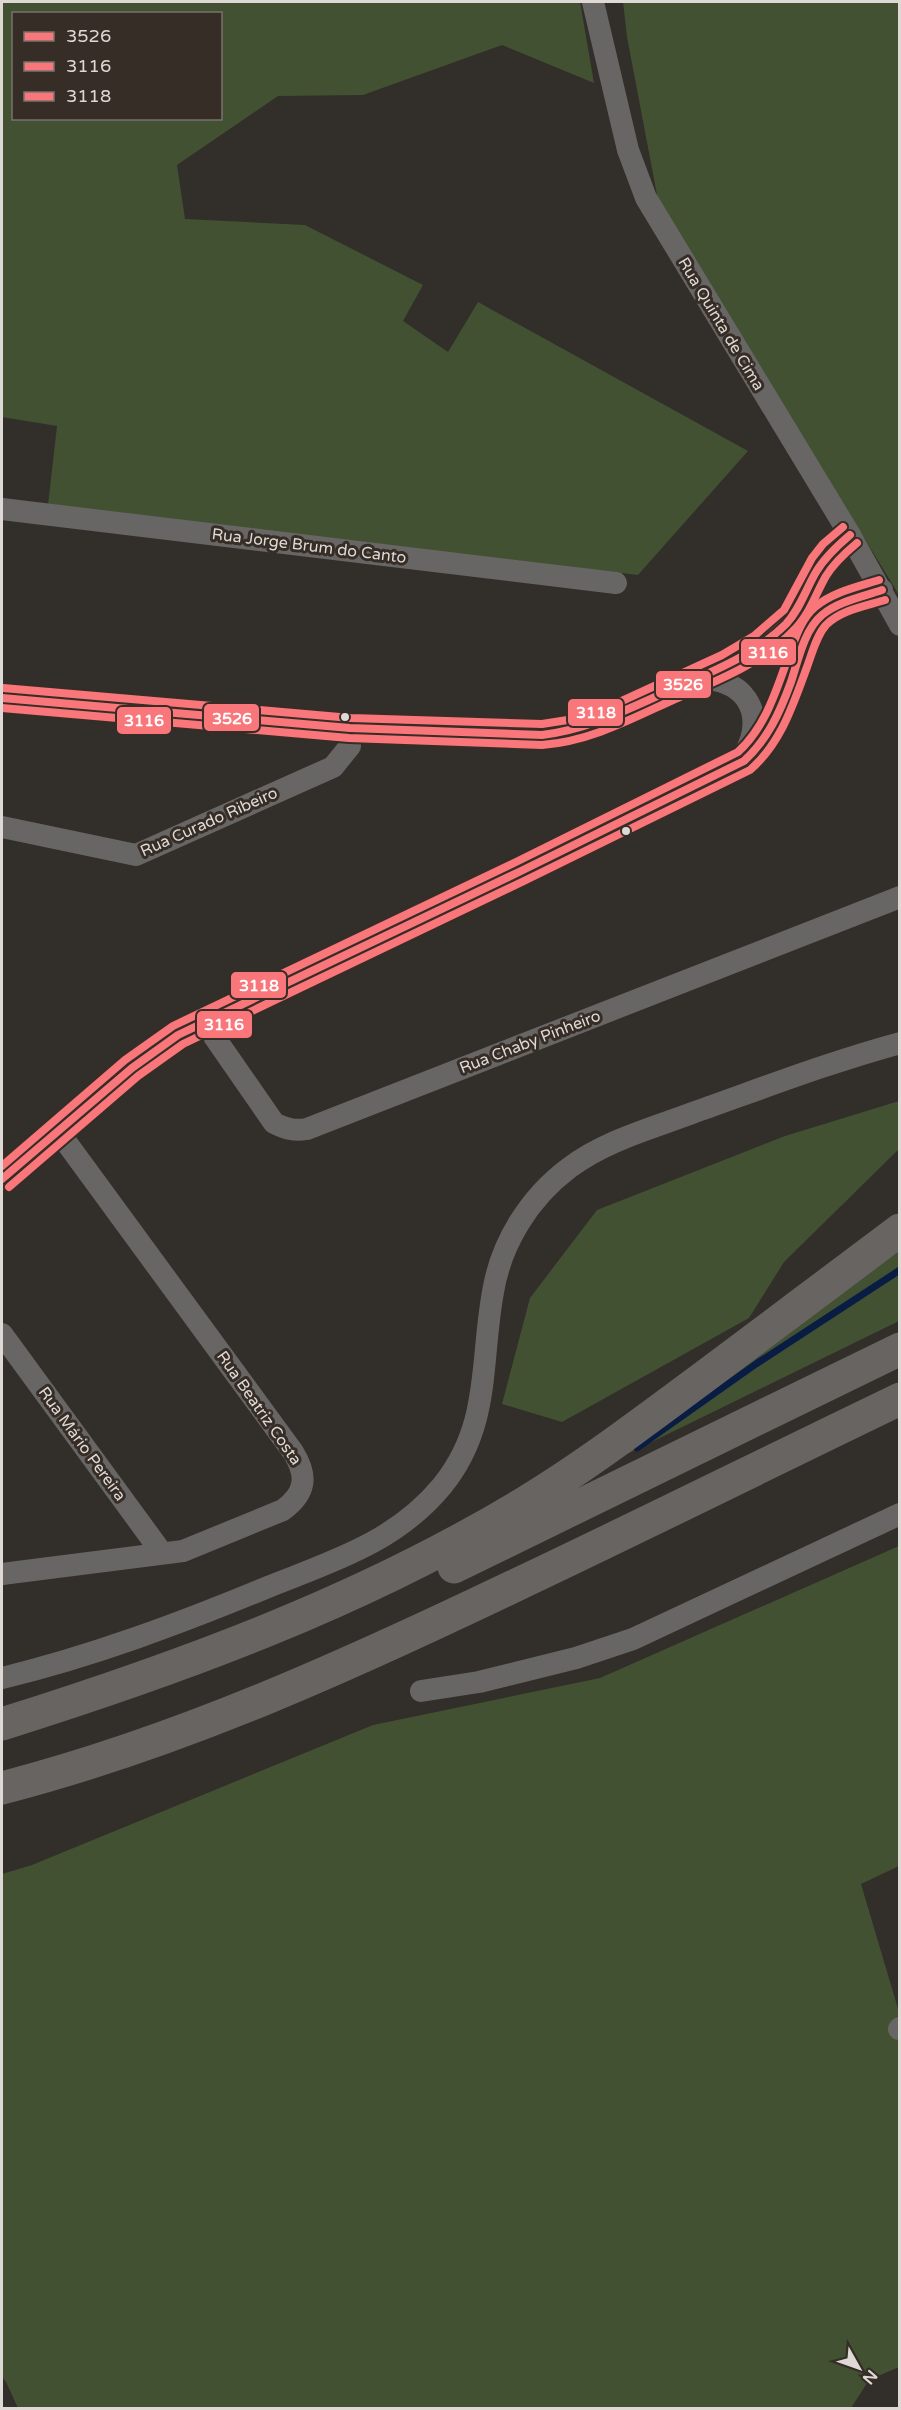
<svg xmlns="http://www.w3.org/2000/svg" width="901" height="2410" viewBox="0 0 901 2410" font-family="'Varela Round',sans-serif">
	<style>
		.green { fill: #425132; fill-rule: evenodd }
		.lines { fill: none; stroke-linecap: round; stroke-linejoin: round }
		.stream { stroke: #091d44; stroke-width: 7 }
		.minor { stroke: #686565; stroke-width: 22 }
		.highway { stroke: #676461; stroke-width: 33 }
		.bus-1-casing { stroke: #362d27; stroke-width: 12 }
		.bus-2-casing { stroke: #362d27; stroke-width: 12 }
		.bus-3-casing { stroke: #362d27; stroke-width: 12 }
		.bus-1 { stroke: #f9767a; stroke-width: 8 }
		.bus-2 { stroke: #f9767a; stroke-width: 8 }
		.bus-3 { stroke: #f9767a; stroke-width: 8 }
		.bus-dot { fill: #dfd9d5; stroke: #362d27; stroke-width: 2 }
		.labels { text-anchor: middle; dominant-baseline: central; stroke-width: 6; stroke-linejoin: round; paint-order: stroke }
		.street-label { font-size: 16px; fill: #dfd9d5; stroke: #362d27 }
		.line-badge { stroke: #362d27; stroke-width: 2 }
		.badge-label { font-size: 16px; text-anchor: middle; font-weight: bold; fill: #fff }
	</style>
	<rect width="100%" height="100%" fill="#322e2a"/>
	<!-- green -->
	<g class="green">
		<path d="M2,2H580L594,83L502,45L363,95L278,96L177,165L185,219L305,225L423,285L403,321L448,352L478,302L748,451L638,575L48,505L57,426L2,417ZM14,14H220V118H14Z"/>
		<path d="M623,2H899V595L658,200L627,37Z"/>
		<path d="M899,1101V1149L784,1262L749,1318L562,1422L502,1404L530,1298L597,1210L785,1136Z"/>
		<path d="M899,1242V1321L621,1457Z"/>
		<path d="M899,1546V1866L861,1884L899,2012V2367L869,2380L851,2408H18L6,2382L2,2377V1874L32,1865L373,1725L600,1678Z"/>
	</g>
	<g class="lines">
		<!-- stream -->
		<path class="stream" d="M637,1448L756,1364L900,1270"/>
		<!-- minor -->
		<g class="minor">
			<path d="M593,2L628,150L646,198L850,535L900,625"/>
			<path d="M2,509L616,583"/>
			<path d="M694,680C742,674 769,712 744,755"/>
			<path d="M2,698L350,728L542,735C561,733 579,730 596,724C617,716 638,704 659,695C698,677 757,655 787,623C803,606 808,583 821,564C829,552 839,544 850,535"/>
			<path d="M2,827L136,855L333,767L350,746V728"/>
			<path d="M204,1022L274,1123C286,1129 294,1131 307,1129L900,897"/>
			<path d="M2,1179L132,1068L178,1035L521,871L744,761C777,735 787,690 802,651C807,639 811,624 822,615C838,602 862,597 882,590"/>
			<path d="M2,1334L162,1553"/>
			<path d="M2,1574L183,1551L283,1510C306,1493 308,1476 293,1452L58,1131"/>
			<path d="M2,1678C93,1656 181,1623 268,1587C333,1561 396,1542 442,1486C491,1426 480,1363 493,1292C501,1243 529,1198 569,1168C606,1140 653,1128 695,1112C763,1088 830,1062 900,1043"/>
			<path d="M421,1691L479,1682L576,1658L633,1639L900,1514"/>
			<path d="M899,2029L900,2028"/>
		</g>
		<!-- highway -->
		<g class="highway">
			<path d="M454,1567L900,1349"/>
			<path d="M2,1724C183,1667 363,1601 526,1502C587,1465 643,1422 700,1380C767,1330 833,1280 900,1230"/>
			<path d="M2,1788C180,1742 349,1665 514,1586C643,1525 771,1461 900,1399"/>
		</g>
		<defs>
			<g id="bus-1">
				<path d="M2,698L350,728L542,735C591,729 627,709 671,690C711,672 755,655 786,624C800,609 806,589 816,572C825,557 837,546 850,535"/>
				<path d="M2,1179L132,1068L178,1035L521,871L744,761C768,739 780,712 791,682C798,661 804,630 822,615C839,601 862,597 882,590"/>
			</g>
			<g id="bus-2">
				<path d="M2,708L349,738L542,745C591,741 631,719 675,699C716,681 761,664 793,631C809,616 815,595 826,576C834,563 845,553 857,543"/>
				<path d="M9,1187L138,1076L183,1044L526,880L750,770C781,743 793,705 807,667C812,654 816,636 826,625C841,610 866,606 885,600"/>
			</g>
			<g id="bus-3">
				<path d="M3,688L351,718L542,724L574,719L600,711L722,655L754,636L784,610L812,558L823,544L843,527"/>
				<path d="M2,1166L125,1060L173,1026L516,862L738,752C766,726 776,691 789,655C795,639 801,619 815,607C833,592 857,587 879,580"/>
			</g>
		</defs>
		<!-- bus-1 casing -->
		<use href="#bus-1" class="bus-1-casing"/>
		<!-- bus-2 casing -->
		<use href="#bus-2" class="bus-2-casing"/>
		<!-- bus-3 casing -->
		<use href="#bus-3" class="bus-3-casing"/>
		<!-- bus-1 -->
		<use href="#bus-1" class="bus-1"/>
		<!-- bus-2 -->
		<use href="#bus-2" class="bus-2"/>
		<!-- bus-3 -->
		<use href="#bus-3" class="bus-3"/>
	</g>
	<!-- markers -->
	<g class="bus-dot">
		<circle cx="345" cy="717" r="5"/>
		<circle cx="626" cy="831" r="5"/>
	</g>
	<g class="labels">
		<!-- street labels -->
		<g class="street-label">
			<text transform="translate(721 324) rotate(59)">Rua Quinta de Cima</text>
			<text transform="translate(309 546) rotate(7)">Rua Jorge Brum do Canto</text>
			<text transform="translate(209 822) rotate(-24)">Rua Curado Ribeiro</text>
			<text transform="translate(530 1042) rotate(-21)">Rua Chaby Pinheiro</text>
			<text transform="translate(259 1408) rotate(55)">Rua Beatriz Costa</text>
			<text transform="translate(82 1444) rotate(54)">Rua Mário Pereira</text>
		</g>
	</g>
	<g class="line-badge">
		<rect x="740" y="638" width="57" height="28" rx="6" fill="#f9767a"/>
		<rect x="655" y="670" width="57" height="29" rx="6" fill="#f9767a"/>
		<rect x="567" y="698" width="57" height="29" rx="6" fill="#f9767a"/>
		<rect x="203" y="703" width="57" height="29" rx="6" fill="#f9767a"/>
		<rect x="116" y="706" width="56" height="29" rx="6" fill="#f9767a"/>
		<rect x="230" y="971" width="57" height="28" rx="6" fill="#f9767a"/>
		<rect x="196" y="1010" width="57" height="29" rx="6" fill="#f9767a"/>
	</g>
	<g class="badge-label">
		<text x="768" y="658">3116</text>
		<text x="683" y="690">3526</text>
		<text x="596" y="718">3118</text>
		<text x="232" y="724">3526</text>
		<text x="144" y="726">3116</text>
		<text x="259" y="991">3118</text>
		<text x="224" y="1030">3116</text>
	</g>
	<!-- border -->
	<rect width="901" height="2410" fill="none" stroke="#dfd9d5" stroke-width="6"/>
	<!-- legend -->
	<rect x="12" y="12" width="210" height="108" fill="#362d27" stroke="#7a726d" stroke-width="1.5"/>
	<rect x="24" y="32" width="30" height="9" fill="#f9767a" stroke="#7a726d" stroke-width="1.5"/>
	<text x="66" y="42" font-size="18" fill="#dfd9d5">3526</text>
	<rect x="24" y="62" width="30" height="9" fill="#f9767a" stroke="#7a726d" stroke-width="1.5"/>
	<text x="66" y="72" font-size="18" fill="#dfd9d5">3116</text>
	<rect x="24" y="92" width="30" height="9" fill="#f9767a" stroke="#7a726d" stroke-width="1.5"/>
	<text x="66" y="102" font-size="18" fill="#dfd9d5">3118</text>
	<!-- north arrow -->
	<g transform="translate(859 2368) rotate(130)" stroke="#362d27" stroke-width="4.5" paint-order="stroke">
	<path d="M0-4.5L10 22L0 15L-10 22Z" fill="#dfd9d5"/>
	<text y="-9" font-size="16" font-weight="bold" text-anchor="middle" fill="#dfd9d5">N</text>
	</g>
</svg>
